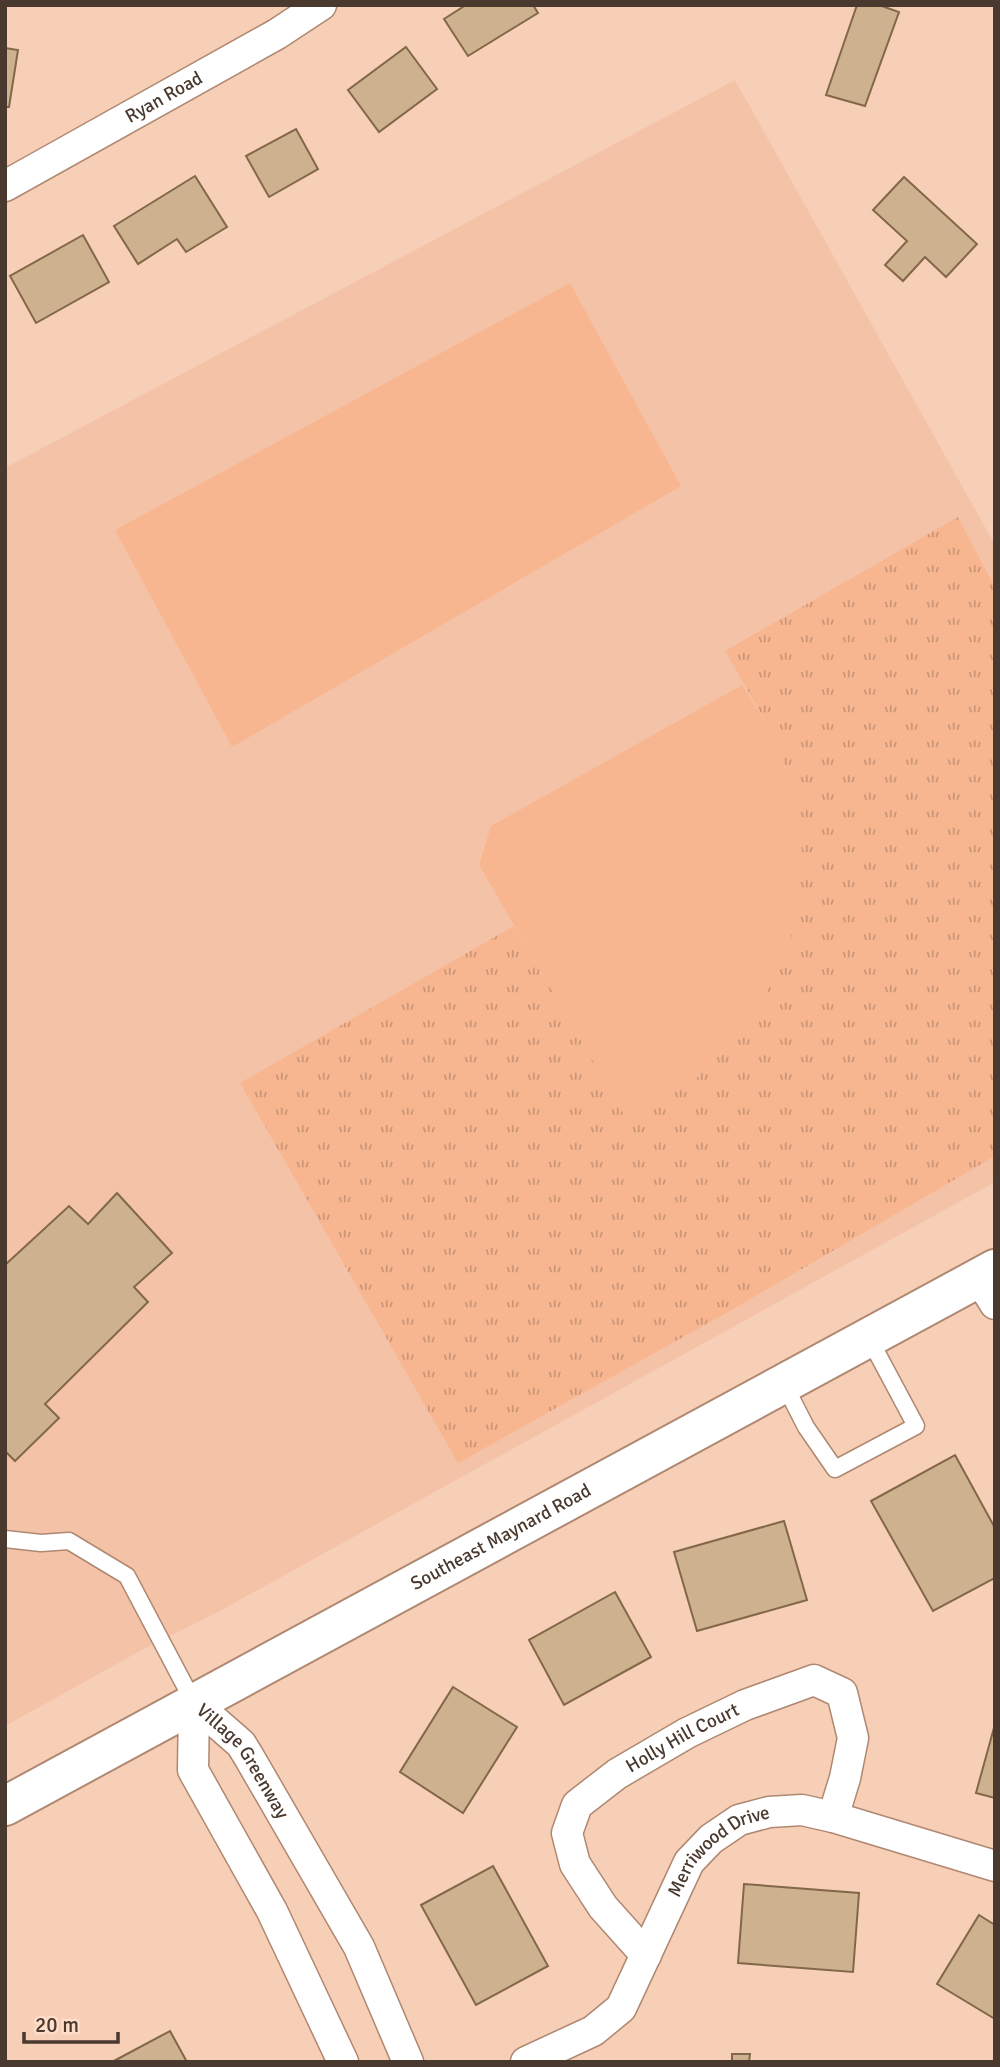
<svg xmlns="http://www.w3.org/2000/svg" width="1000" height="2067" viewBox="0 0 1000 2067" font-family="Signika,sans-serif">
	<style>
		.built { fill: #f4c3a7 }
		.green { fill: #f8b690 }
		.park { fill: url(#park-tufts) }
		.building { fill: #ceb18e; stroke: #826848; stroke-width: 2 }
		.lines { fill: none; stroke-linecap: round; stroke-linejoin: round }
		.service-casing { stroke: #af8872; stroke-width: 19 }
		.minor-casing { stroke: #af8872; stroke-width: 33 }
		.primary-casing { stroke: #af8872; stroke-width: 42 }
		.service { stroke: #fff; stroke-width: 16 }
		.minor { stroke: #fff; stroke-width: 30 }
		.primary { stroke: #fff; stroke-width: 38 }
		.labels { text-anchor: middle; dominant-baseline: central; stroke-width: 6; stroke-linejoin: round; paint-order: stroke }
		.street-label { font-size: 19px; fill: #4a392f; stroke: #ffddc9 }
	</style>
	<defs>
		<pattern id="park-tufts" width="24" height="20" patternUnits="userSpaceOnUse" patternTransform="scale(1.75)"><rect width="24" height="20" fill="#f8b690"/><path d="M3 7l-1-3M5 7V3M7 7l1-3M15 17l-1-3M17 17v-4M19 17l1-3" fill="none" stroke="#cb9576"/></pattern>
	</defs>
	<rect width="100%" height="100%" fill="#f7ceb6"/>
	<!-- built -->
	<path class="built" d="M735,80L995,545V1182L216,1613L138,1652L5,1726V468Z"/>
	<!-- green -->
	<g class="green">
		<path d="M570,283L681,486L232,747L115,530Z"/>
		<path d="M742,685L768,726L796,792L803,865L788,951L751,1023L698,1077L626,1119L479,865L491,826Z"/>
	</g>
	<!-- park -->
	<path class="park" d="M958,517L995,588V1156L728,1312L458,1463L240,1083L514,926L626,1118L698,1077L751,1023L788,951L803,865L796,792L768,726L725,651Z"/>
	<!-- building -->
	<g class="building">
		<path d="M466,5H533L538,13L468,56L444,19Z"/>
		<path d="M857,5H879L899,12L865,106L826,95Z"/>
		<path d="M406,47L437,89L379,132L348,90Z"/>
		<path d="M5,48L18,50L9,107H5Z"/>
		<path d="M296,129L318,169L269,197L246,156Z"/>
		<path d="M195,176L227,227L186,252L177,239L138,264L114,226Z"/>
		<path d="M904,177L977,244L946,277L925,257L903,281L885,265L907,241L873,210Z"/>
		<path d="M83,235L109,282L36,323L10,276Z"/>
		<path d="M117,1193L172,1253L134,1287L148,1302L45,1404L59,1418L15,1461L5,1451V1265L69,1206L88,1224Z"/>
		<path d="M955,1455L995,1528V1578L933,1611L871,1501Z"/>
		<path d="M784,1521L807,1600L697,1631L674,1552Z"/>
		<path d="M615,1592L651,1657L564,1705L529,1640Z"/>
		<path d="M453,1687L517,1727L463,1813L400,1772Z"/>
		<path d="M995,1724V1798L976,1793Z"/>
		<path d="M493,1866L548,1966L476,2005L421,1905Z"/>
		<path d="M744,1884L859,1893L853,1972L738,1963Z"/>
		<path d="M979,1915L995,1925V2019L937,1984Z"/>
		<path d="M170,2031L187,2062H112Z"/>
		<path d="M732,2054H750L749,2062H732Z"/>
	</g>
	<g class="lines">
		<defs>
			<g id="service">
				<path d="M784,1384L806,1427L835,1469L916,1426L869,1338"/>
				<path d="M5,1539L41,1543L69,1541L127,1576L194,1703"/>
			</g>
			<g id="minor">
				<path id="s1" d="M5,186L277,34L321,5"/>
				<path d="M979,1278L995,1304"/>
				<path id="s2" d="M194,1703L241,1744L249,1757L359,1947L408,2062"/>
				<path d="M194,1703L193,1770L272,1911L343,2062"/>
				<path id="s3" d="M646,1955L603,1907L575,1864L567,1833L577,1805L617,1774L687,1733L745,1705L814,1680L842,1693L853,1738L845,1778L833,1817"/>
				<path id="s4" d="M526,2062L593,2031L621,2008L689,1862L711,1839L739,1820L769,1812L802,1810L833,1817L995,1866"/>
			</g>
			<g id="primary">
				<path id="s5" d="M5,1806L995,1269"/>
			</g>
		</defs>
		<!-- service casing -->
		<use href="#service" class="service-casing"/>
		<!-- minor casing -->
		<use href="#minor" class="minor-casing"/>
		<!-- primary casing -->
		<use href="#primary" class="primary-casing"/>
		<!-- service -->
		<use href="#service" class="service"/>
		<!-- minor -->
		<use href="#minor" class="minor"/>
		<!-- primary -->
		<use href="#primary" class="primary"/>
	</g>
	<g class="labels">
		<!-- street labels -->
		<g class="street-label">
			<text stroke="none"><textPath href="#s1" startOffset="182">Ryan Road</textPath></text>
			<text stroke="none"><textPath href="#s5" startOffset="564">Southeast Maynard Road</textPath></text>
			<text stroke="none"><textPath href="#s3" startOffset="303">Holly Hill Court</textPath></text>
			<text stroke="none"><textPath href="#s2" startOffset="77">Village Greenway</textPath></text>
			<text stroke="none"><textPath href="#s4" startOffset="301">Merriwood Drive</textPath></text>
		</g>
	</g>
	<!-- border -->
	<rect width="1000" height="2067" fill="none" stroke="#4a392f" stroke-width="14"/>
	<!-- scale -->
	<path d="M24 2032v10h94v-10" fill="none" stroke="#4a392f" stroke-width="3.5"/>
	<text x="35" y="2032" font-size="21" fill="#4a392f" stroke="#ffddc9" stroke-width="5" paint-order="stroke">20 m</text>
</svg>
